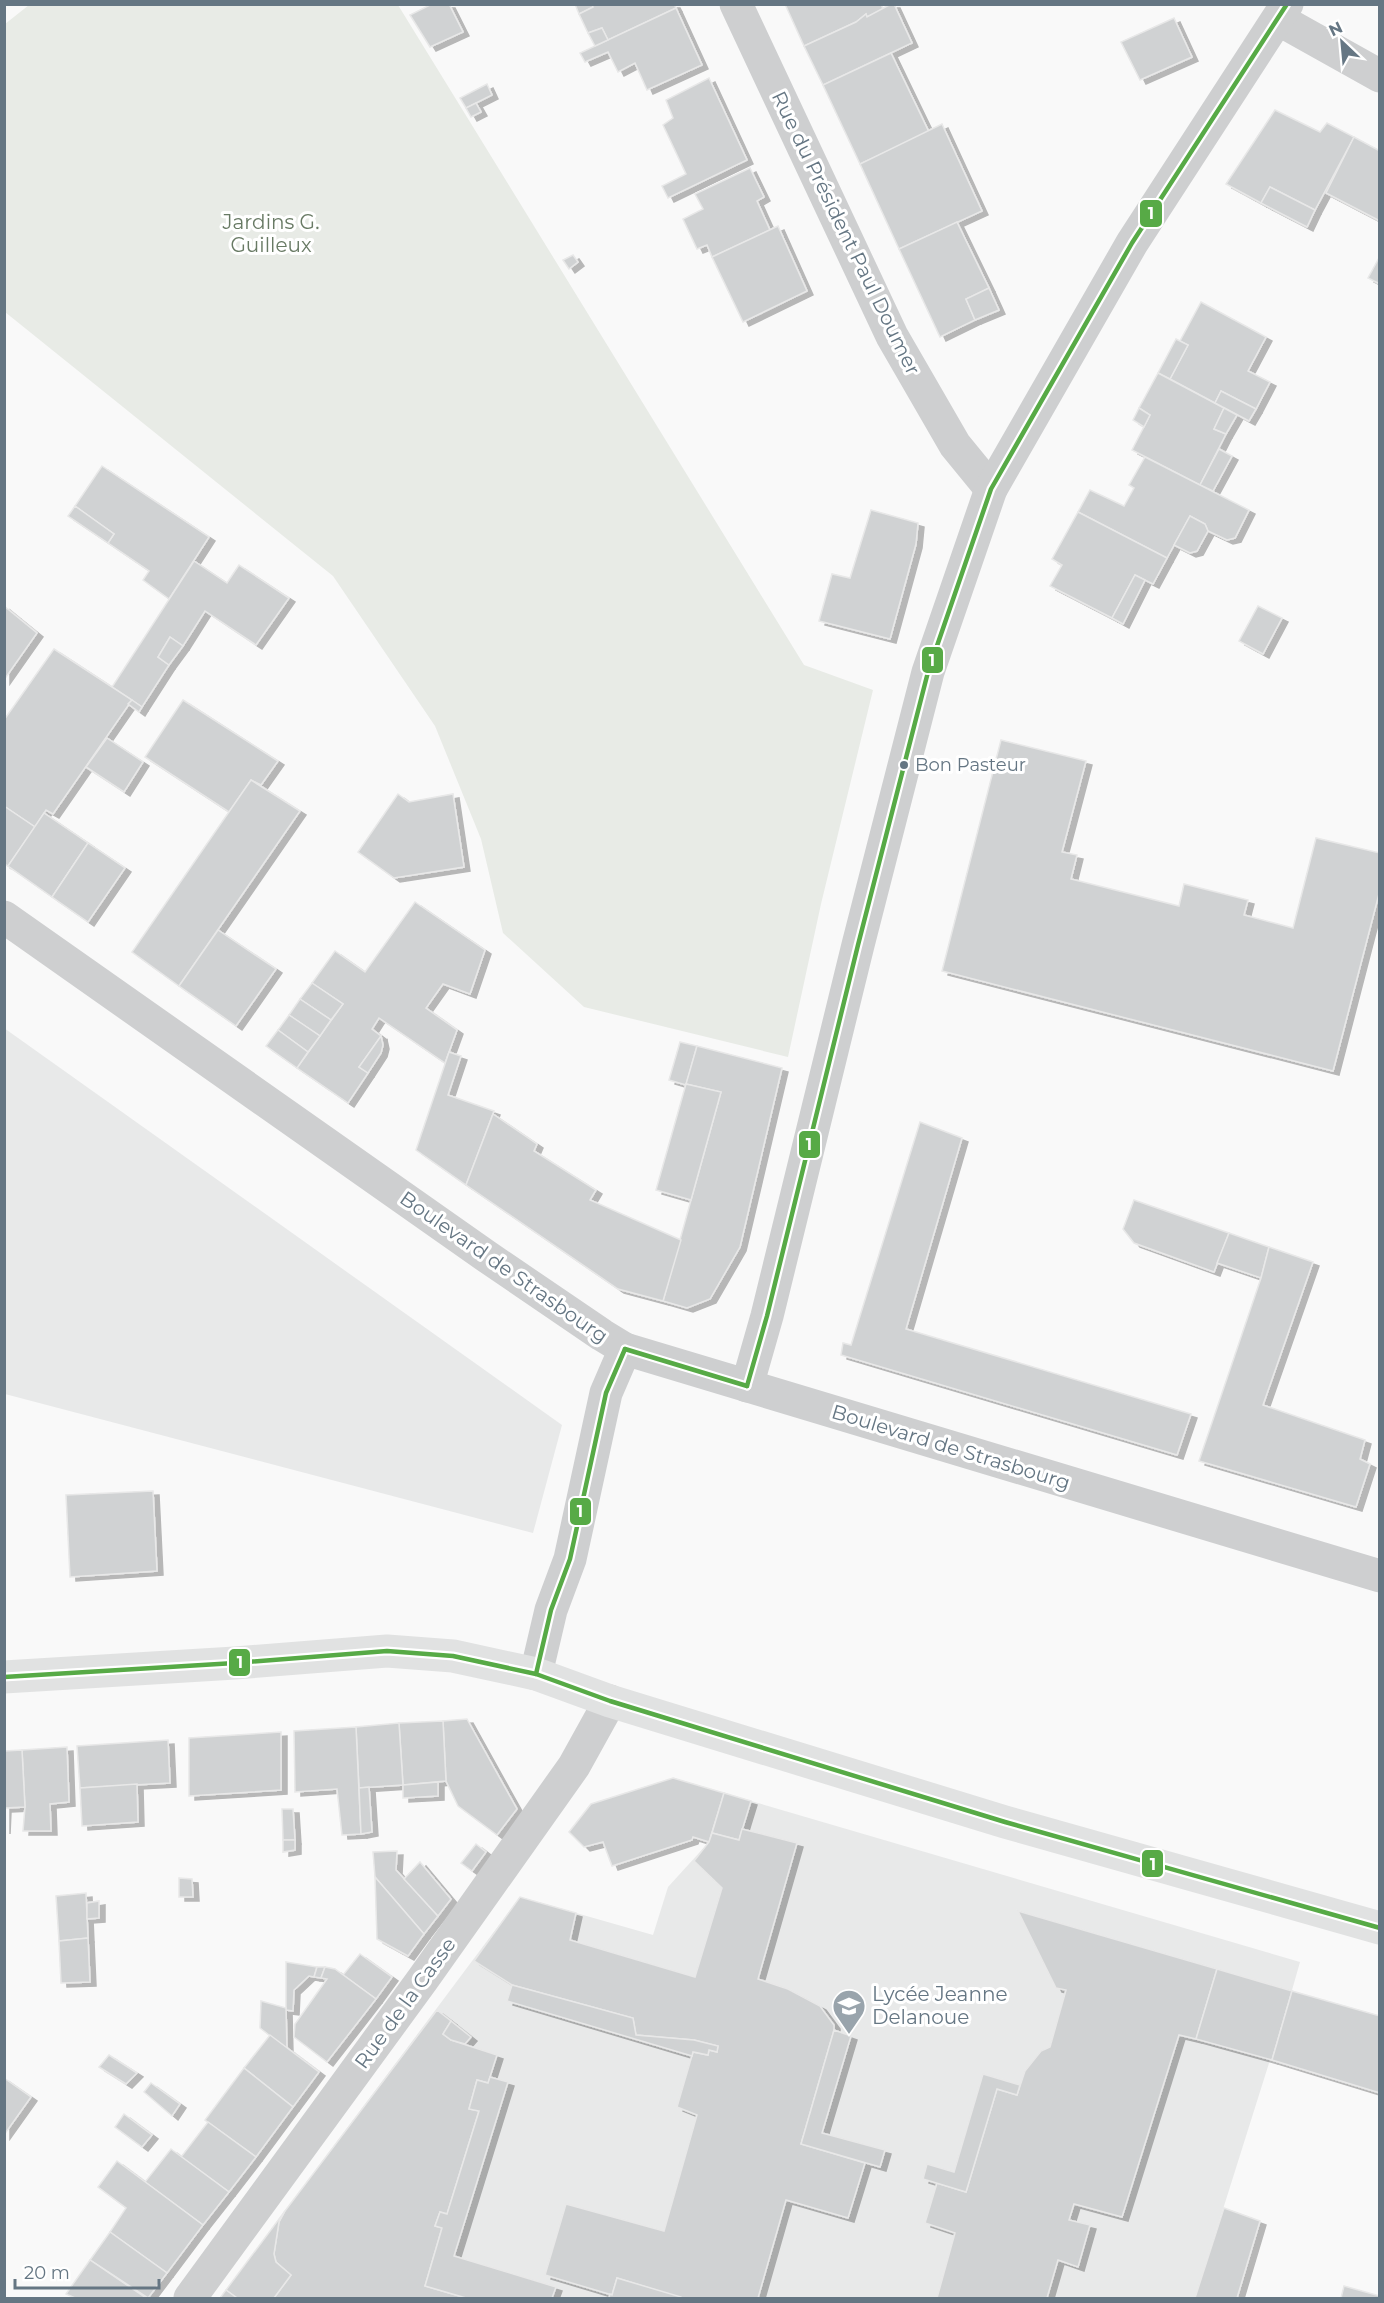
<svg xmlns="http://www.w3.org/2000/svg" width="1384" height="2303" viewBox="0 0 1384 2303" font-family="Montserrat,sans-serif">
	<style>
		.built { fill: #e8e9e9 }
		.green { fill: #e8ebe6 }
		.building { fill: #d0d2d3; stroke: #e8e8e8; stroke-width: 1.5; filter: url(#shadow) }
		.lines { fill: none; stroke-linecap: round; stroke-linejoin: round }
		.minor { stroke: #cecfd0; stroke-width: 33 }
		.tertiary { stroke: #cecfd0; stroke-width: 33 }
		.secondary { stroke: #e1e2e2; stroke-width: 33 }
		.bus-1-casing { stroke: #fff; stroke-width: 9 }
		.bus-1 { stroke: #57aa46; stroke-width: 4.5 }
		.bus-dot { fill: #657683; stroke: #fff; stroke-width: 2 }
		.labels { text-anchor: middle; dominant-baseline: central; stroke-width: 6; stroke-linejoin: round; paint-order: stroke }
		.bus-label { font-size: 18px; fill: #657683; stroke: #fff; text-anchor: start }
		.park-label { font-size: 20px; fill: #687a64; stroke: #fff }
		.street-label { font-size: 20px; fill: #657683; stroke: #fff }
		.poi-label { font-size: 20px; fill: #657683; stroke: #fff; text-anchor: start }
		.line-badge { stroke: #fff; stroke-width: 2 }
		.badge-label { font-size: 16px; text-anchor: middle; font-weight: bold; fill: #fff }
	</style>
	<defs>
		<filter id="shadow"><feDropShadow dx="6" dy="4" stdDeviation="0" flood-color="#0004"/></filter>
	</defs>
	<rect width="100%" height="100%" fill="#f9f9f9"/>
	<!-- built -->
	<g class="built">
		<path d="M4,1028L562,1425L533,1533L5,1394Z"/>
		<path d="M724,1793L1300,1962L1272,2060H1270L1195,2298H237L226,2290L520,1897L653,1935L668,1887L709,1842Z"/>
	</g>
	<!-- green -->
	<path class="green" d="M29,5H398L804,665L873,690L821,904L788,1057L584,1007L503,933L481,839L435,726L333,576L5,312V24Z"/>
	<!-- building -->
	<g class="building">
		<path d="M432,4H449L463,32L430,47L410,15Z"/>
		<path d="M575,4H592L593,7L579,14Z"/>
		<path d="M592,4H674L676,8L608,40L602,28L588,33L579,14L593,7Z"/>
		<path d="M785,4H881L883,9L867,17L866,14L856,22L804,46Z"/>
		<path d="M891,4H894L912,43L823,85L804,46L856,22L866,14L867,17Z"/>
		<path d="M676,8L702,65L647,90L635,63L618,72L608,52L585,62L580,53Z"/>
		<path d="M1174,18L1192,57L1140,80L1121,42Z"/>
		<path d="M602,28L608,40L595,46L588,33Z"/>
		<path d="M891,53L929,132L860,164L823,85Z"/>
		<path d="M709,78L747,160L668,198L662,186L686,174L663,125L673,118L666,100Z"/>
		<path d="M487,84L492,95L466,108L460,98Z"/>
		<path d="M476,103L481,112L471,117L466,108Z"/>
		<path d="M1275,110L1320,132L1327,123L1354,137L1315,210L1270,187L1261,203L1226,184Z"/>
		<path d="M942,124L982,211L899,249L860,164Z"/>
		<path d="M1354,137L1380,151V221L1326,193Z"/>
		<path d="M750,168L764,197L757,201L770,230L712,257L707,245L697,249L683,219L703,209L695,194Z"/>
		<path d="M1270,187L1315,210L1307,227L1261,203Z"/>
		<path d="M957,222L989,288L966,299L975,320L940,337L899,249Z"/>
		<path d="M778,226L807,291L743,322L712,257Z"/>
		<path d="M573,255L578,262L569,269L563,260Z"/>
		<path d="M1380,256V284L1368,278Z"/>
		<path d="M989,288L999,310L975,320L966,299Z"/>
		<path d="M1201,302L1266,337L1248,371L1270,382L1256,409L1221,391L1215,403L1170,379L1188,345L1180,341Z"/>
		<path d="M1176,339L1188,345L1170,379L1158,373Z"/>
		<path d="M1158,373L1224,408L1214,429L1226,434L1200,485L1132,450L1150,415L1139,408Z"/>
		<path d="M1221,391L1256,409L1249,421L1215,403Z"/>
		<path d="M1139,408L1150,415L1144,427L1133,420Z"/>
		<path d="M1224,408L1237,415L1226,434L1214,429Z"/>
		<path d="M1219,449L1232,456L1213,491L1200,485Z"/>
		<path d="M1145,457L1249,510L1235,538L1227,540L1208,531L1205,524L1190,516L1167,558L1078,512L1090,490L1124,506L1134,488L1129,485Z"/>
		<path d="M102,466L209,537L169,599L143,580L149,571L108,543L114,534L75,506Z"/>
		<path d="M75,506L114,534L108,543L68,516Z"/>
		<path d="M871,510L918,523L916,544L890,639L819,621L832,574L850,578Z"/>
		<path d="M1078,512L1167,558L1153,584L1135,575L1112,618L1050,586L1062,565L1052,559Z"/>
		<path d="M1190,516L1205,524L1208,531L1197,551L1190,553L1174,545Z"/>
		<path d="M194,561L227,583L239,565L289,598L256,645L205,611L183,646L170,637L158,657L169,665L142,707L112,687Z"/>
		<path d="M1135,575L1145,580L1123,624L1112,618Z"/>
		<path d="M4,606L37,633L4,680Z"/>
		<path d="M1258,606L1282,618L1263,654L1239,641Z"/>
		<path d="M170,637L183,646L169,665L158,657Z"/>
		<path d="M54,649L132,700L53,814L46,810L35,827L4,806V720Z"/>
		<path d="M132,700L142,707L139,712L128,704Z"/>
		<path d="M183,700L278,761L261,785L251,780L229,812L145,757Z"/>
		<path d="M107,738L143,762L124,792L86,767Z"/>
		<path d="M1001,740L1086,761L1062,852L1077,855L1071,879L1179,906L1184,884L1248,900L1244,915L1293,928L1316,838L1380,853V890L1333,1071L942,971Z"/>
		<path d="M251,780L300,811L179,986L132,952Z"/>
		<path d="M398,794L409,802L453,794L464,867L394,878L358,852Z"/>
		<path d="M4,806L35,827L8,866L4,864Z"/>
		<path d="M44,813L88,843L52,897L8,866Z"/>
		<path d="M88,843L125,868L88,922L52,897Z"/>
		<path d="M415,902L485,950L470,994L443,984L426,1008L457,1030L445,1063L379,1018L372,1029L381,1036L359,1067L368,1073L348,1103L297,1068L343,1004L312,983L335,951L365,972Z"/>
		<path d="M218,930L276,969L236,1026L179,986Z"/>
		<path d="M312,983L343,1004L331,1020L300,999Z"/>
		<path d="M300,999L331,1020L320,1036L289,1015Z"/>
		<path d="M289,1015L320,1036L308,1052L278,1030Z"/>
		<path d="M278,1030L308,1052L297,1068L266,1046Z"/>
		<path d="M381,1036L383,1045L381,1053L368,1073L359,1067Z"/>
		<path d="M680,1042L697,1046L686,1085L669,1080Z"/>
		<path d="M697,1046L782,1068L740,1247L710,1299L687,1308L663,1301L721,1092L686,1084Z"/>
		<path d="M449,1052L461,1056L448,1095L494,1111L466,1185L416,1150Z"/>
		<path d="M686,1084L721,1092L691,1200L656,1190Z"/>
		<path d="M493,1114L537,1144L534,1151L596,1190L590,1200L681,1240L663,1301L618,1289L466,1185Z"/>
		<path d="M920,1122L962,1138L906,1329L1191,1414L1177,1455L841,1355L843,1343L851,1345Z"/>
		<path d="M1134,1200L1229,1233L1214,1272L1134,1243L1123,1229Z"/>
		<path d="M1229,1233L1269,1247L1261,1278L1217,1263Z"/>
		<path d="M1269,1247L1313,1262L1263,1405L1365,1440L1360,1459L1370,1464L1356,1507L1199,1461L1261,1278Z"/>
		<path d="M153,1491L157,1571L70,1577L66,1495Z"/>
		<path d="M467,1719L517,1809L497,1835L458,1806L446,1781L443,1721Z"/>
		<path d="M443,1721L446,1781L403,1785L399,1723Z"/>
		<path d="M399,1723L403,1785L359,1788L356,1727Z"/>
		<path d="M356,1727L361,1834L342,1835L337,1789L295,1792L294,1731Z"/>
		<path d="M281,1732V1790L189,1796V1738Z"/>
		<path d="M168,1740L170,1783L80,1788L77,1746Z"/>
		<path d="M67,1747L69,1802L50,1804L51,1831H23L25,1807L22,1750Z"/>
		<path d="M22,1750L25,1807L5,1808L4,1830V1751Z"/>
		<path d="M673,1778L724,1793L709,1842L693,1837L692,1840L612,1866L603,1842L584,1847L569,1832L591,1804Z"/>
		<path d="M438,1782V1796L403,1798V1785Z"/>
		<path d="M137,1784L138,1822L82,1826L80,1788Z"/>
		<path d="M369,1787L372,1832L361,1834L359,1788Z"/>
		<path d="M724,1793L751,1801L739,1840L712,1833Z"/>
		<path d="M282,1809H293L295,1840H283Z"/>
		<path d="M742,1829L797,1843L758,1979L788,1989L820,2006L834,2025V2030L801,2144L865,2163L848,2218L786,2200L758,2298H681L617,2278L612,2295L545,2275L566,2204L664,2231L697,2115L677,2107L693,2052L708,2055L709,2050L717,2052L718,2046L694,2040L636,2035L633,2018L512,1985L474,1961L520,1897L576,1913L570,1940L695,1977L722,1888L694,1861L709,1842L712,1833L739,1840Z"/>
		<path d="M283,1840H295V1850L283,1852Z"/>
		<path d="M476,1844L486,1852L472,1871L461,1863Z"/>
		<path d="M397,1851L396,1870L438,1916L424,1934L375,1877L373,1852Z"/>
		<path d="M420,1862L451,1899L438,1916L404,1879Z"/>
		<path d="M375,1877L424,1934L408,1956L377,1939Z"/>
		<path d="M179,1878L192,1879L193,1897H179Z"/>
		<path d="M86,1893L88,1938L59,1941L56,1896Z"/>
		<path d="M99,1901V1918L87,1919V1903Z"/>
		<path d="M1018,1911L1217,1969L1196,2039L1179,2035L1122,2217L1074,2204L1069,2220L1090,2225L1078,2267L1058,2260L1047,2298H937L955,2233L925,2223L937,2183L966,2192L997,2089L1017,2095L1025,2071L1041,2051L1050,2047L1066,1990L1056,1988Z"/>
		<path d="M88,1938L90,1982L61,1983L59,1941Z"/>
		<path d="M360,1954L392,1977L376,1999L343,1975Z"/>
		<path d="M286,1962L317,1967L314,1977L309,1976L294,1990L293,2011L286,2010Z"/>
		<path d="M317,1967H325L321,1978L314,1977Z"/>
		<path d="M325,1967L335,1969L376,1999L327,2062L294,2037L295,2024L327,1979L321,1978Z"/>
		<path d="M1217,1969L1292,1991L1272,2060L1196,2039Z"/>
		<path d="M512,1985L633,2018L636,2035L694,2040L718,2046L717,2052L709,2050L708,2055L693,2052L692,2056L507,2001Z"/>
		<path d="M1292,1991L1380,2016V2093L1272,2060Z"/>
		<path d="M261,2001L286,2008L287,2049L260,2028Z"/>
		<path d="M437,2010L451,2021L443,2034L451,2040L497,2055L488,2083L477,2080L469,2109L479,2111L447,2214L440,2212L435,2226L442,2228L425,2286L466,2298H274L291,2275L276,2262L274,2254L279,2222L285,2211Z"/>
		<path d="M451,2021L471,2037L465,2044L451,2040L443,2034Z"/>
		<path d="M834,2030L851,2036L822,2133L885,2150L880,2167L801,2144Z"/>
		<path d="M270,2035L319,2072L293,2107L244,2068Z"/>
		<path d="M109,2055L137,2073L126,2084L99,2067Z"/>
		<path d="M244,2068L293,2107L256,2157L205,2120Z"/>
		<path d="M983,2074L1020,2085L1017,2095L997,2089L966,2192L923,2179L927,2164L954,2172Z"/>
		<path d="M490,2077L508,2082L454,2256L556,2287L552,2298H466L425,2286L442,2228L435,2226L440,2212L447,2214L479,2111L469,2109L477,2080L488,2083Z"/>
		<path d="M4,2078L31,2097L4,2135Z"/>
		<path d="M151,2083L180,2104L172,2116L144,2092Z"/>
		<path d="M124,2114L152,2135L142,2147L115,2127Z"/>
		<path d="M208,2122L256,2157L229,2192L181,2157Z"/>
		<path d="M171,2149L229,2192L203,2225L145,2182Z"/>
		<path d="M117,2161L203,2225L167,2273L110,2232L126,2208L98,2187Z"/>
		<path d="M1224,2208L1260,2221L1237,2298H1195Z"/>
		<path d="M285,2211L279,2222L274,2254L276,2262L291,2275L274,2298H237L226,2290Z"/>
		<path d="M110,2232L167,2273L148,2298L90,2260Z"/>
		<path d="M90,2260L146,2298H75L66,2294Z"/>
		<path d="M617,2278L681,2297V2298H609L610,2294L612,2295Z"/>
		<path d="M1344,2286L1380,2296V2298H1341Z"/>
		<path d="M226,2290L237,2298H220Z"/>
	</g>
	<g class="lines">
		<!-- minor -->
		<g class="minor">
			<path d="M736,4L892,336L955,445L991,489"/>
			<path d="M1278,19L1380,76"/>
			<path d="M747,1386L767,1316L858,945L928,672L991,489L1132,243L1287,4"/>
			<path d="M190,2298L423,1979L574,1766L610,1701"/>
		</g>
		<!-- tertiary -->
		<g class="tertiary">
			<path d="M4,917L486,1256L602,1335L625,1349L1380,1576"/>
			<path d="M536,1674L551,1610L570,1559L606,1393L625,1349"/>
		</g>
		<!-- secondary -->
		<path class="secondary" d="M4,1677L235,1663L387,1651L453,1656L536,1674L610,1701L1005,1822L1380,1928"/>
		<defs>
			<g id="bus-1">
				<path d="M625,1349L747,1386"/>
				<path d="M747,1386L767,1316L858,945L928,672L991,489L1132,243L1287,4"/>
				<path d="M536,1674L551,1610L570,1559L606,1393L625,1349"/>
				<path d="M4,1677L235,1663L387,1651L453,1656L536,1674L610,1701L1005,1822L1380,1928"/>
			</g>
		</defs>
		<!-- bus-1 casing -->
		<use href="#bus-1" class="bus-1-casing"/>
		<!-- bus-1 -->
		<use href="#bus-1" class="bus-1"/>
	</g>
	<!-- icons -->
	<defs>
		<symbol id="school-pin" viewBox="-11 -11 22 30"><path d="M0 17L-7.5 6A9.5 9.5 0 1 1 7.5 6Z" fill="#99a4ac" stroke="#fff"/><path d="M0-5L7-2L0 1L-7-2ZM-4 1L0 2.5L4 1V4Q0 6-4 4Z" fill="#fff"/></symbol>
	</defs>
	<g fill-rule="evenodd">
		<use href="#school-pin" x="830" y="1987" width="38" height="52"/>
	</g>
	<!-- markers -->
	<circle class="bus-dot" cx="904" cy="765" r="5"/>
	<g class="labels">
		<!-- bus labels -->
		<g class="bus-label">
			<text x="915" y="765">Bon Pasteur</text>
		</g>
		<!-- park labels -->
		<g class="park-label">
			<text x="271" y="222">Jardins G.<tspan x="271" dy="23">Guilleux</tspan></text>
		</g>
		<!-- street labels -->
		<g class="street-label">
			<text transform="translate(846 233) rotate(64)">Rue du Président Paul Doumer</text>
			<text transform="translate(504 1267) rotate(35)">Boulevard de Strasbourg</text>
			<text transform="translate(951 1447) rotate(17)">Boulevard de Strasbourg</text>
			<text transform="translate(405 2003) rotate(-54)">Rue de la Casse</text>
		</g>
		<!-- poi labels -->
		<g class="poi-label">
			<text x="872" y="1994">Lycée Jeanne<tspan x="872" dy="23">Delanoue</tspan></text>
		</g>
	</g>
	<g class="line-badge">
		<rect x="1139" y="199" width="24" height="29" rx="6" fill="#57aa46"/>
		<rect x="921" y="646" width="23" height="28" rx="6" fill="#57aa46"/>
		<rect x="798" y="1130" width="23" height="29" rx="6" fill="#57aa46"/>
		<rect x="569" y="1497" width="23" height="29" rx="6" fill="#57aa46"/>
		<rect x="228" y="1648" width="23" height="29" rx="6" fill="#57aa46"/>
		<rect x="1141" y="1849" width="23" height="29" rx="6" fill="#57aa46"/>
	</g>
	<g class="badge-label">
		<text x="1151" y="219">1</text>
		<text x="932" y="666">1</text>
		<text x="809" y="1150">1</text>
		<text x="580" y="1517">1</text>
		<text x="240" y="1668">1</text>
		<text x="1153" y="1870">1</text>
	</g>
	<!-- border -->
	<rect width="1384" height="2303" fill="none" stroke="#657683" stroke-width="12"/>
	<!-- north arrow -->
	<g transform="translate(1342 42) rotate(334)" stroke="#ffffff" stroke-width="4.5" paint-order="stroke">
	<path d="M0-4.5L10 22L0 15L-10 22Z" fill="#657683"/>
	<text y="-9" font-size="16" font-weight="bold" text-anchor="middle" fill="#657683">N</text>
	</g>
	<!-- scale -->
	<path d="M15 2279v9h144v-9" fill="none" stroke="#657683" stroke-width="3"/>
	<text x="24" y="2279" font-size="18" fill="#657683" stroke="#ffffff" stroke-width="4.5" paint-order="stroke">20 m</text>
</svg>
